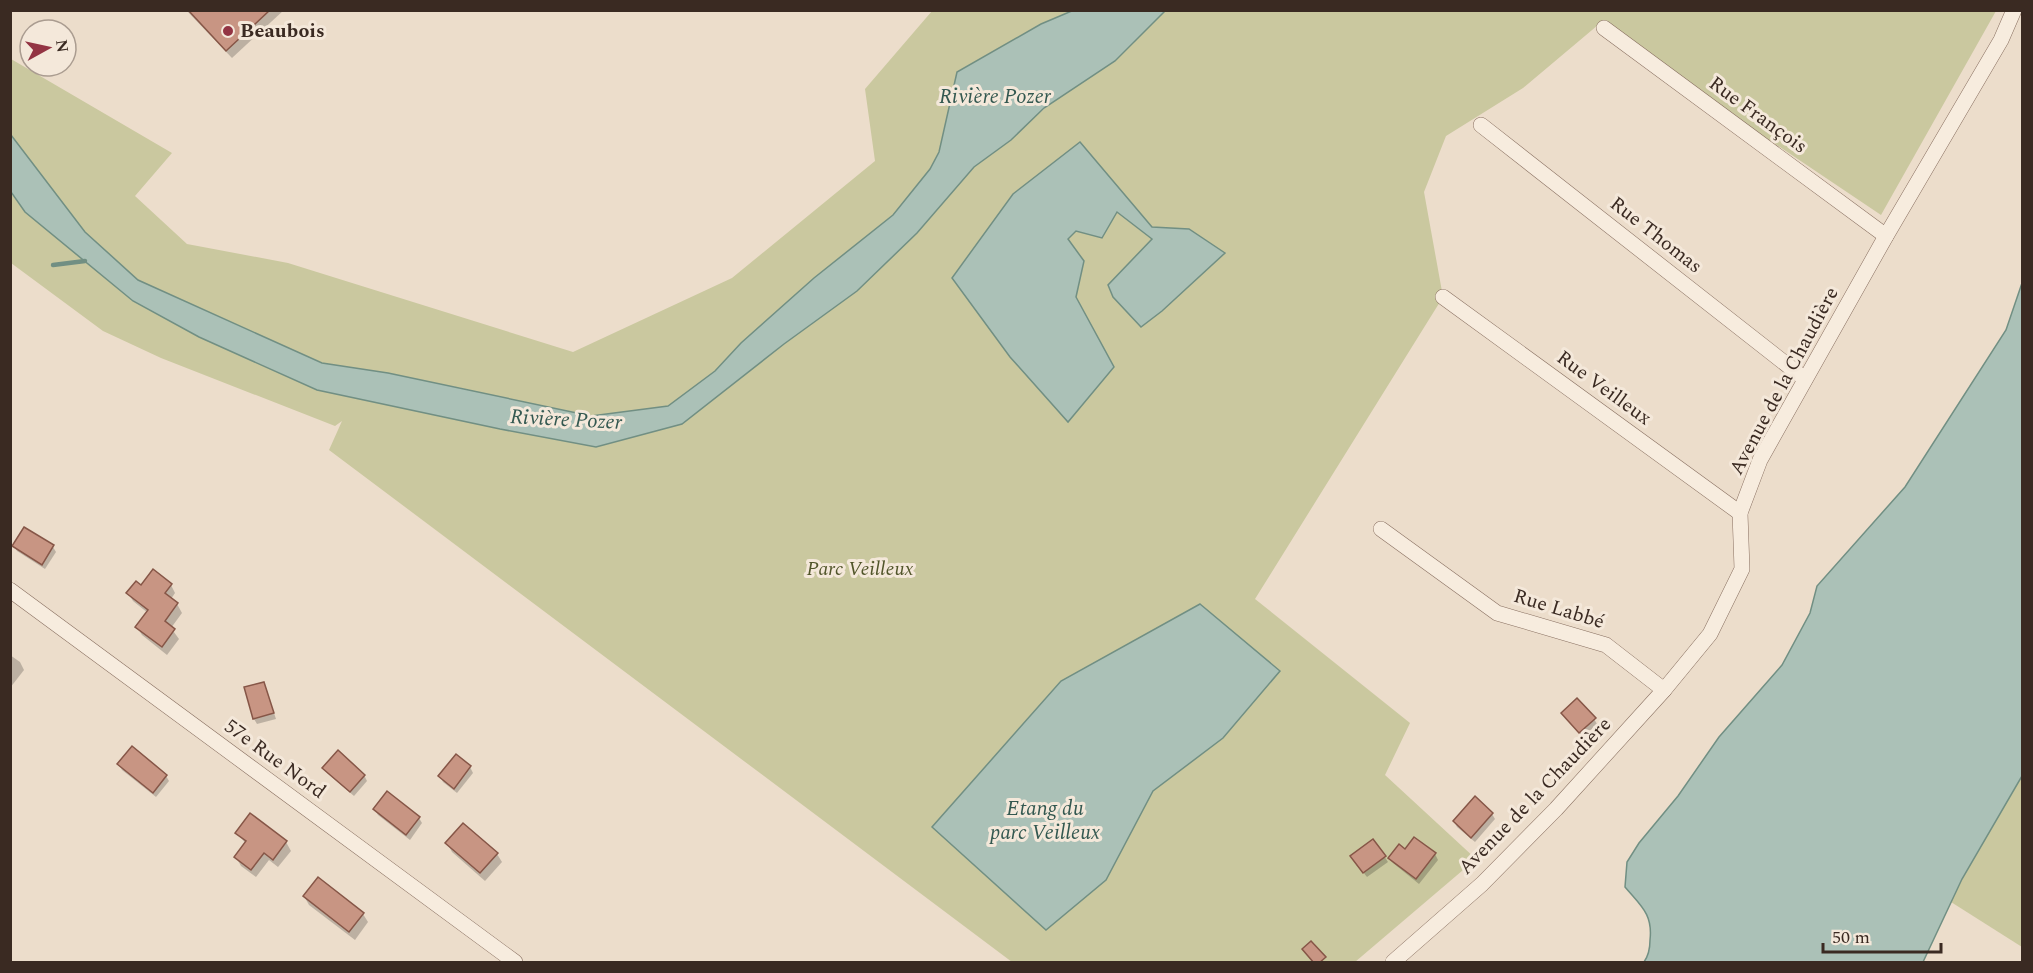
<svg xmlns="http://www.w3.org/2000/svg" width="2033" height="973" viewBox="0 0 2033 973" font-family="Spectral,serif">
	<style>
		.green { fill: #cac89f }
		.water { fill: #abc1b7; stroke: #718f83; stroke-width: 1.5 }
		.shadow { fill: #0003 }
		.lines { fill: none; stroke-linecap: round; stroke-linejoin: round }
		.stream { stroke: #718f83; stroke-width: 4.5 }
		.building { fill: #c89583; stroke: #865647; stroke-width: 1.5 }
		.minor-casing { stroke: #886f60; stroke-width: 16 }
		.minor { stroke: #f7ecde; stroke-width: 15 }
		.poi-dot { fill: #933443; stroke: #f4e8da; stroke-width: 2 }
		.labels { text-anchor: middle; dominant-baseline: central; stroke-width: 6; stroke-linejoin: round; paint-order: stroke }
		.poi-label { font-size: 20px; font-weight: bold; fill: #3a2a22; stroke: #f4e8da; text-anchor: start }
		.street-label { font-size: 20px; fill: #3a2a22; stroke: #f4e8da }
		.park-label { font-size: 20px; font-style: italic; fill: #51552a; stroke: #f4e8da }
		.water-label { font-size: 21px; font-style: italic; fill: #335850; stroke: #f4e8da }
	</style>
	<rect width="100%" height="100%" fill="#ecddcb"/>
	<!-- green -->
	<g class="green">
		<path d="M932,11H1074L1041,24L957,72L939,152L930,169L893,215L715,371L667,407L591,416L498,398L461,388L322,363L138,280L85,232L11,137V59L172,153L135,196L187,244L288,263L573,352L732,278L875,161L865,89Z"/>
		<path d="M1163,11H1996L1881,215L1598,25L1523,88L1446,136L1424,192L1443,297L1255,599L1410,723L1385,775L1476,859L1355,962H1012L329,450L342,421L335,426L161,358L103,331L11,263L10,192L22,208L133,301L317,390L492,427L596,447L682,424L974,167Z"/>
		<path d="M2022,776V947L1951,902L1962,879Z"/>
	</g>
	<!-- water -->
	<g class="water">
		<path d="M1074,10L1165,11L1115,61L1044,108L1011,140L974,167L917,233L857,291L784,344L682,424L596,447L500,429L317,390L199,337L133,301L25,212L11,192V135L85,232L138,280L322,363L388,373L591,416L668,406L715,371L741,343L814,278L893,215L930,169L939,152L957,72L1041,24Z"/>
		<path d="M1080,142L1152,227L1189,229L1225,253L1162,311L1141,327L1113,297L1108,285L1152,239L1117,212L1102,238L1076,231L1068,239L1084,261L1076,297L1114,367L1068,422L1010,357L952,278L1013,194Z"/>
		<path d="M2022,283V776L1962,879L1923,962H1644C1649,955 1650,949 1650,940C1653,914 1641,906 1625,887L1627,862L1639,843L1678,796L1719,737L1782,665L1810,613L1817,586L1905,487L2006,330Z"/>
		<path d="M1200,604L1280,671L1223,738L1153,791L1106,880L1046,930L932,827L1061,681Z"/>
	</g>
	<!-- shadow -->
	<g class="shadow">
		<path d="M186,10H284L232,58Z"/>
		<path d="M14,546L53,547L56,552L45,569L17,551Z"/>
		<path d="M171,585L175,593L171,599L177,604L182,613L171,628L179,639L167,655L142,635L137,627L148,613L133,601L128,593L141,587Z"/>
		<path d="M10,655L20,662L24,670L10,688Z"/>
		<path d="M264,683L276,719L257,724L254,719Z"/>
		<path d="M1563,714L1594,719L1597,724L1583,737Z"/>
		<path d="M456,756L470,767L473,773L457,793L443,782L440,776Z"/>
		<path d="M119,764L166,776L169,781L156,797L122,770Z"/>
		<path d="M324,768L364,775L367,781L354,796L327,773Z"/>
		<path d="M375,810L419,818L422,823L410,840L378,815Z"/>
		<path d="M1492,814L1495,819L1475,842L1457,827L1454,821Z"/>
		<path d="M237,833L286,842L291,851L278,867L269,860L256,877L241,866L236,857L246,844Z"/>
		<path d="M447,843L497,854L502,862L485,881L452,852Z"/>
		<path d="M1406,851L1435,854L1438,860L1419,884L1393,863L1390,858Z"/>
		<path d="M1384,856L1388,862L1367,877L1355,862Z"/>
		<path d="M304,896L363,914L368,922L355,940L309,905Z"/>
	</g>
	<g class="lines">
		<!-- stream -->
		<path class="stream" d="M53,265L85,261"/>
	</g>
	<!-- building -->
	<g class="building">
		<path d="M188,10H270L226,51Z"/>
		<path d="M24,527L54,545L42,565L12,546Z"/>
		<path d="M153,569L172,584L165,593L178,603L165,621L175,629L162,647L135,627L148,610L126,593L136,581L141,585Z"/>
		<path d="M264,682L274,713L253,719L244,687Z"/>
		<path d="M1577,698L1596,718L1579,733L1561,713Z"/>
		<path d="M132,746L167,775L153,793L117,764Z"/>
		<path d="M338,750L365,775L350,792L322,768Z"/>
		<path d="M456,754L471,766L454,789L438,776Z"/>
		<path d="M387,791L420,817L406,835L373,809Z"/>
		<path d="M1475,796L1493,813L1471,838L1453,821Z"/>
		<path d="M250,813L287,841L273,860L264,853L251,870L234,857L246,841L235,833Z"/>
		<path d="M463,823L498,853L480,873L445,843Z"/>
		<path d="M1414,837L1436,853L1416,879L1388,858L1399,844L1405,849Z"/>
		<path d="M1373,839L1386,856L1363,873L1350,856Z"/>
		<path d="M318,877L364,913L349,932L303,896Z"/>
		<path d="M1311,941L1326,957L1319,963H1314L1302,949Z"/>
	</g>
	<g class="lines">
		<defs>
			<g id="minor">
				<path d="M1604,28L1886,236"/>
				<path d="M1481,125L1805,379"/>
				<path d="M1443,297L1740,513"/>
				<path d="M1381,529L1497,613L1606,645L1664,690"/>
				<path d="M10,590L515,962"/>
				<path d="M1393,962L1482,884L1556,809L1664,690L1710,634L1742,569L1740,513L1760,460L1886,236L2001,40L2014,10"/>
			</g>
		</defs>
		<!-- minor casing -->
		<use href="#minor" class="minor-casing"/>
		<!-- minor -->
		<use href="#minor" class="minor"/>
	</g>
	<!-- markers -->
	<circle class="poi-dot" cx="228" cy="31" r="6"/>
	<g class="labels">
		<!-- poi labels -->
		<g class="poi-label">
			<text x="240" y="31">Beaubois</text>
		</g>
		<!-- street labels -->
		<g class="street-label">
			<text transform="translate(1758 115) rotate(36)">Rue François</text>
			<text transform="translate(1656 235) rotate(38)">Rue Thomas</text>
			<text transform="translate(1784 381) rotate(-62)">Avenue de la Chaudière</text>
			<text transform="translate(1604 388) rotate(36)">Rue Veilleux</text>
			<text transform="translate(1559 609) rotate(17)">Rue Labbé</text>
			<text transform="translate(275 759) rotate(36)">57e Rue Nord</text>
			<text transform="translate(1535 796) rotate(-46)">Avenue de la Chaudière</text>
		</g>
		<!-- park labels -->
		<g class="park-label">
			<text x="860" y="569">Parc Veilleux</text>
		</g>
		<!-- water labels -->
		<g class="water-label">
			<text x="995" y="97">Rivière Pozer</text>
			<text transform="translate(566 420) rotate(3)">Rivière Pozer</text>
			<text x="1045" y="809">Etang du<tspan x="1045" dy="24">parc Veilleux</tspan></text>
		</g>
	</g>
	<!-- border -->
	<rect width="2033" height="973" fill="none" stroke="#3a2a22" stroke-width="24"/>
	<!-- north arrow -->
	<g transform="translate(48 48) rotate(82)"><circle r="28" fill="#f4e8da" stroke="#aa9c90" stroke-width="1.5"/>
	<path d="M0-4.5L10 22L0 15L-10 22Z" fill="#933443"/>
	<text y="-9" font-size="16" font-weight="bold" text-anchor="middle" fill="#3a2a22">N</text>
	</g>
	<!-- scale -->
	<path d="M1823 943v9h118v-9" fill="none" stroke="#3a2a22" stroke-width="3"/>
	<text x="1832" y="943" font-size="18" fill="#3a2a22" stroke="#f4e8da" stroke-width="4.5" paint-order="stroke">50 m</text>
</svg>
